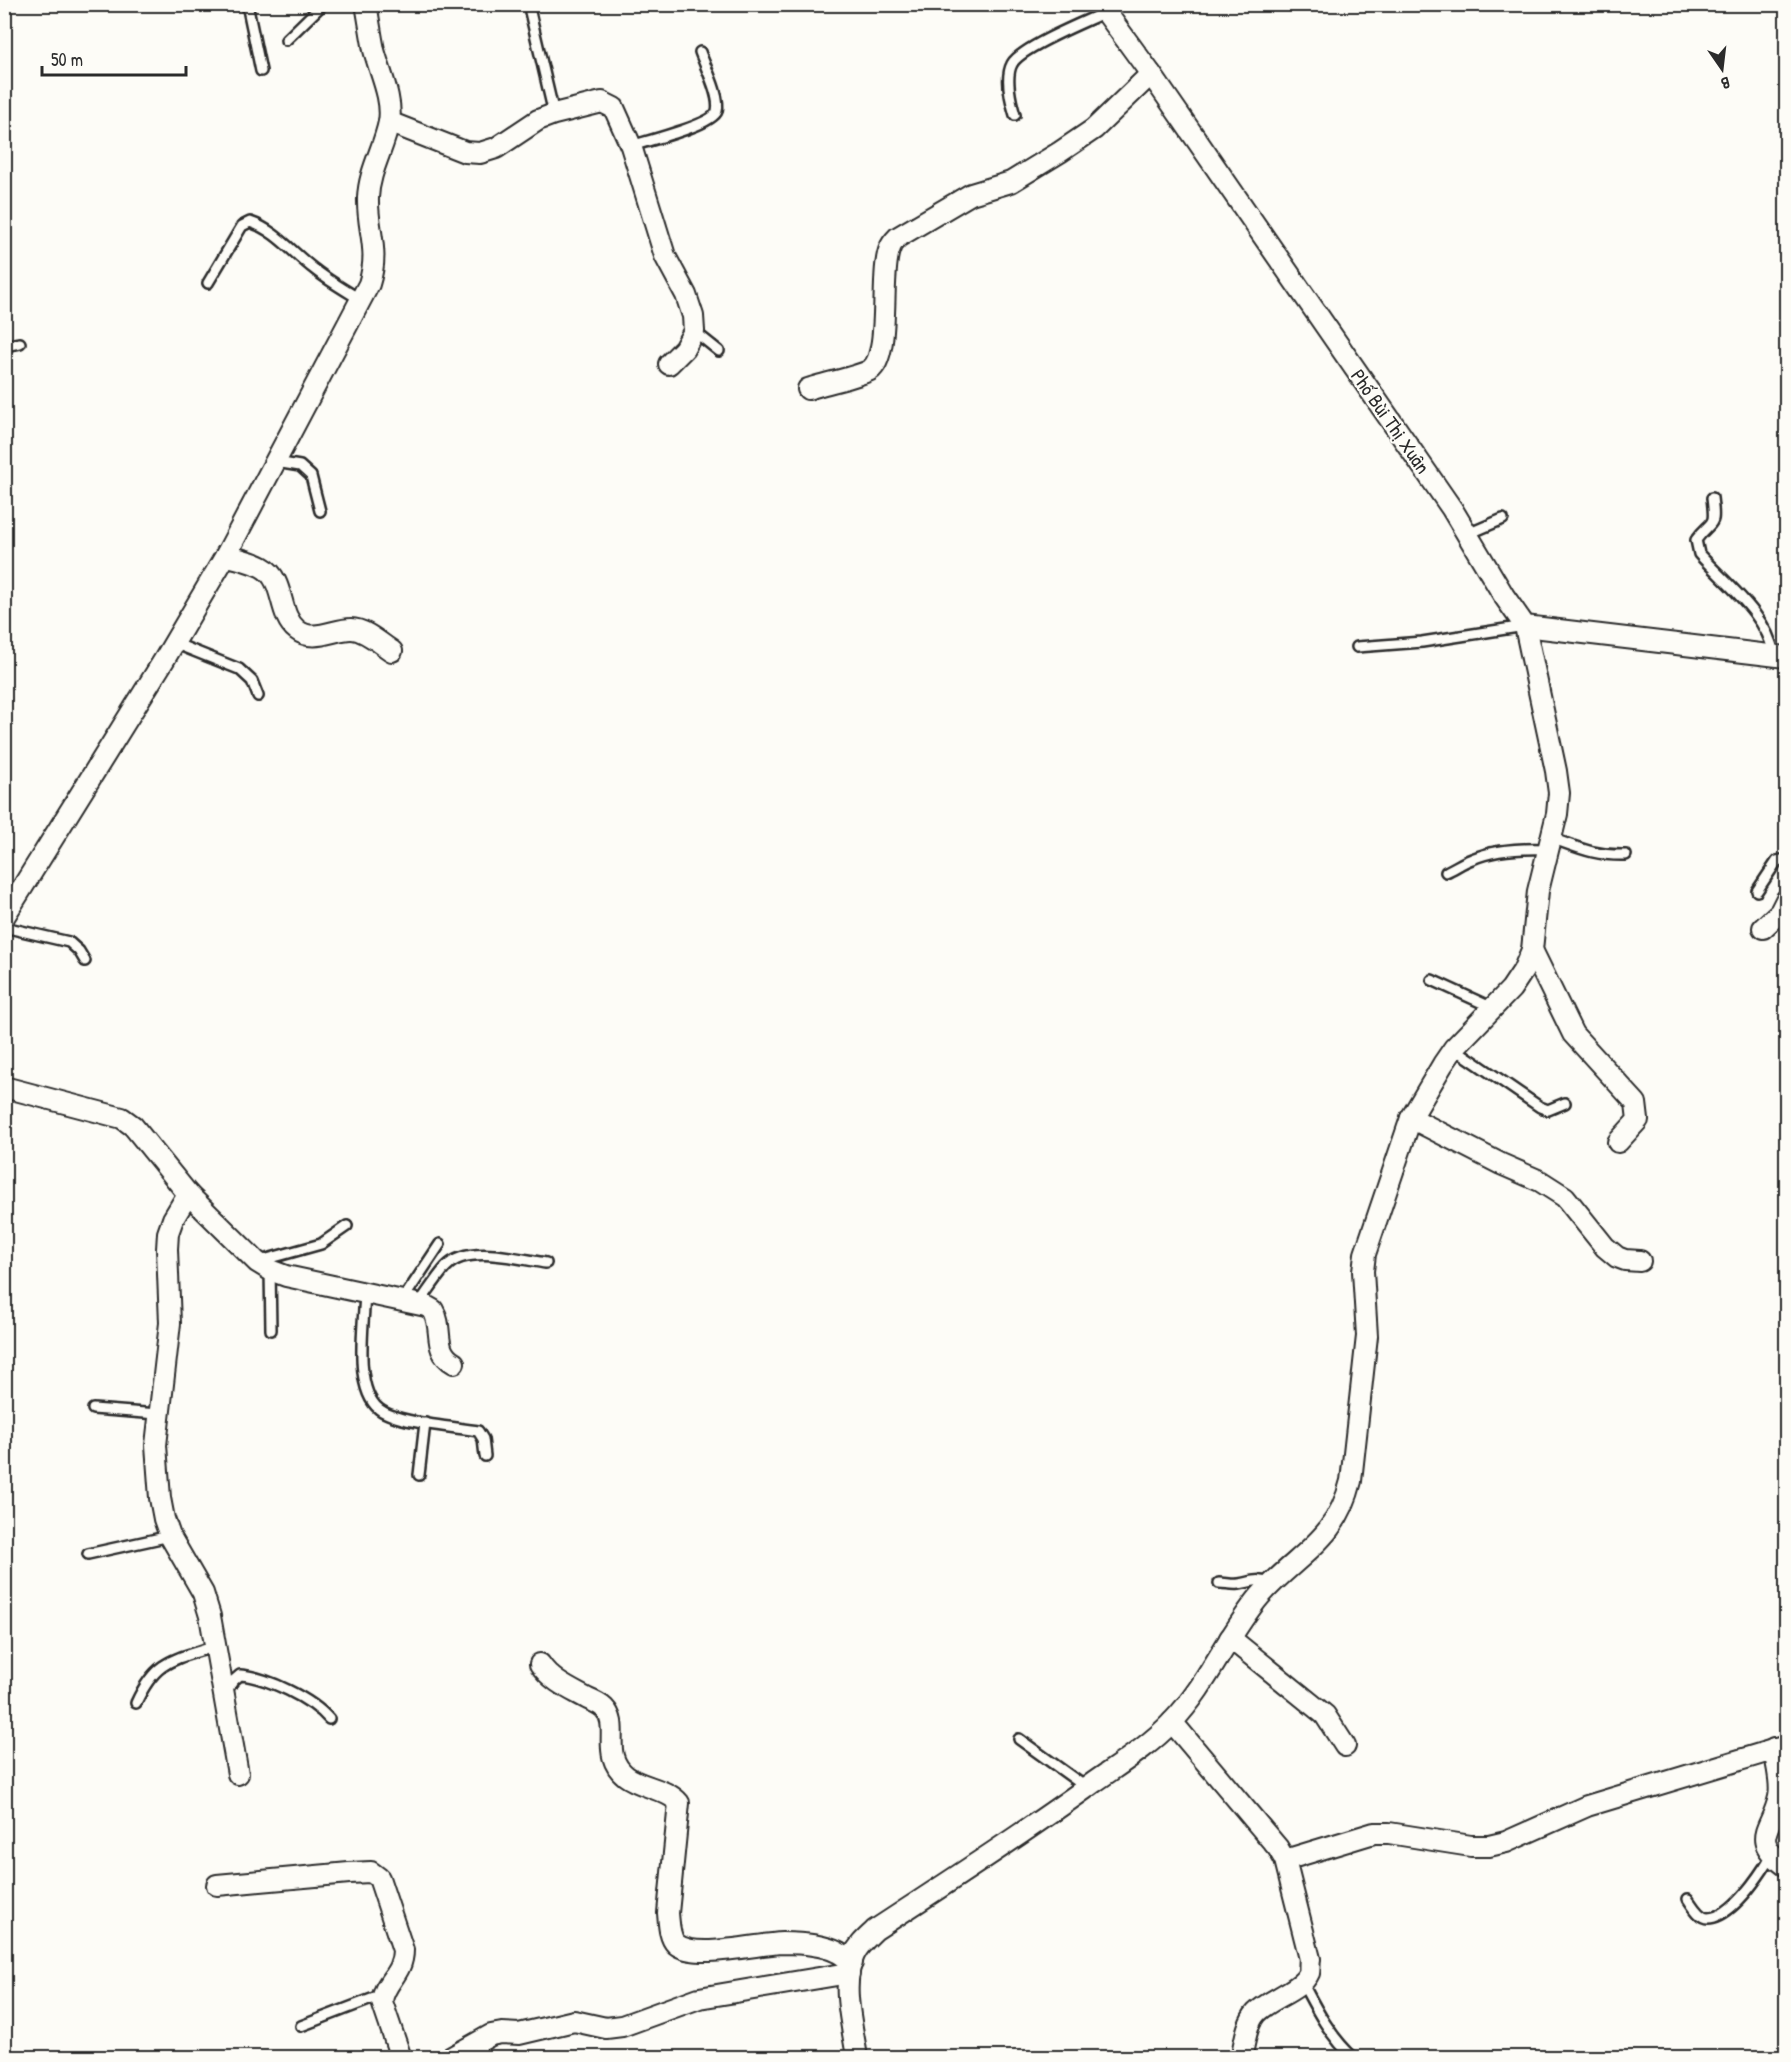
<svg xmlns="http://www.w3.org/2000/svg" width="1791" height="2062" viewBox="0 0 1791 2062" font-family="'Patrick Hand',sans-serif">
	<style>
		.lines { fill: none; stroke-linecap: round; stroke-linejoin: round }
		.service-casing { stroke: #2b2b2b; stroke-width: 14 }
		.minor-casing { stroke: #2b2b2b; stroke-width: 24 }
		.service { stroke: #fdfcf7; stroke-width: 9 }
		.minor { stroke: #fdfcf7; stroke-width: 20 }
		.rail { stroke: #2b2b2b; stroke-width: 4.5 }
		.labels { text-anchor: middle; dominant-baseline: central; stroke-width: 4.5; stroke-linejoin: round; paint-order: stroke }
		.street-label { font-size: 20px; fill: #2b2b2b; stroke: #fdfcf7 }
	</style>
	<rect width="100%" height="100%" fill="#fdfcf7"/>
	<filter id="ink" filterUnits="userSpaceOnUse"><feTurbulence type="fractalNoise" baseFrequency=".0167" numOctaves="2"/><feDisplacementMap in="SourceGraphic" scale="12" xChannelSelector="R" yChannelSelector="G"/><feConvolveMatrix kernelMatrix="1 2 1 2 8 2 1 2 1" color-interpolation-filters="sRGB"/></filter>
	<g filter="url(#ink)">
		<g class="lines">
			<defs>
				<g id="service">
					<path d="M247,4L261,71"/>
					<path d="M530,12L554,114"/>
					<path d="M286,40L323,4"/>
					<path d="M1015,115C1011,102 1005,77 1012,64C1020,48 1086,21 1106,12"/>
					<path d="M631,146C647,141 713,125 717,111C721,97 705,66 700,52"/>
					<path d="M208,283L242,226L250,222C275,230 293,253 314,269C329,281 345,290 361,300"/>
					<path d="M694,331L719,351"/>
					<path d="M4,346L20,343"/>
					<path d="M276,462L300,466L311,476L320,511"/>
					<path d="M1712,498C1716,530 1712,518 1696,540L1699,554C1726,584 1767,614 1774,655"/>
					<path d="M1468,534L1503,519"/>
					<path d="M174,643L239,669L252,681L258,696"/>
					<path d="M1357,647L1422,642L1525,626"/>
					<path d="M1551,838C1579,848 1596,856 1626,855"/>
					<path d="M1446,872C1455,868 1463,862 1472,859C1495,849 1524,848 1548,849"/>
					<path d="M1757,891L1777,861L1786,859"/>
					<path d="M4,927L69,942L79,951L85,961"/>
					<path d="M1432,980L1493,1008"/>
					<path d="M1454,1048L1540,1107L1548,1110L1565,1103"/>
					<path d="M260,1261L321,1244L347,1226"/>
					<path d="M270,1270L271,1330"/>
					<path d="M365,1293C364,1324 353,1388 379,1409C397,1423 454,1427 478,1431L483,1439L485,1456"/>
					<path d="M402,1301L440,1244"/>
					<path d="M418,1305C427,1293 436,1278 446,1267C467,1244 518,1259 546,1263"/>
					<path d="M93,1409L158,1414"/>
					<path d="M419,1475L425,1423"/>
					<path d="M88,1554L170,1536"/>
					<path d="M1219,1583C1226,1583 1232,1585 1239,1584C1252,1582 1260,1577 1272,1585"/>
					<path d="M226,1692L233,1681L240,1675C267,1677 312,1699 329,1719"/>
					<path d="M136,1703C156,1659 173,1660 216,1646"/>
					<path d="M1019,1739L1087,1788"/>
					<path d="M1688,1899C1693,1906 1699,1918 1708,1918C1732,1918 1761,1873 1772,1855"/>
					<path d="M1302,1982C1316,2009 1331,2038 1354,2058"/>
					<path d="M301,2026L382,1995"/>
				</g>
				<g id="minor">
					<path d="M1100,4L1151,74L1452,509L1504,596L1525,626L1786,657"/>
					<path d="M389,122L465,152L480,153L496,148L538,120L554,114L602,102L614,108L631,146L665,256L686,295L693,316L694,331L684,349L669,364"/>
					<path d="M808,389C821,384 861,376 870,370C892,355 879,272 890,248C891,244 895,240 898,237L971,194L1011,182L1060,152L1094,129L1151,74"/>
					<path d="M226,555C238,559 251,561 262,567C286,580 277,614 297,630C313,643 334,629 351,629C365,629 381,644 392,651"/>
					<path d="M4,917L164,660L226,555L369,284C380,249 367,231 368,198C369,171 384,148 389,122C393,99 380,73 374,50C371,35 369,20 366,4"/>
					<path d="M1763,928L1780,912L1786,900"/>
					<path d="M1532,950L1573,1034L1636,1103L1638,1120L1618,1142"/>
					<path d="M4,1087L122,1118L133,1126L188,1194L257,1262L270,1270L286,1276L426,1306L433,1310C444,1328 432,1351 454,1363"/>
					<path d="M1411,1118L1501,1164L1540,1181L1565,1197L1605,1247L1617,1257L1625,1260L1640,1261"/>
					<path d="M188,1194L173,1219L168,1233L167,1249L170,1323L156,1445L160,1498L164,1519L170,1536L203,1593L210,1616L238,1774"/>
					<path d="M1230,1638L1325,1715L1345,1746"/>
					<path d="M540,1664C551,1681 570,1689 588,1699C593,1701 600,1704 604,1708C622,1726 599,1754 626,1776C640,1787 668,1789 679,1803L668,1913C669,1923 669,1937 676,1944C695,1960 757,1944 782,1943C799,1943 821,1944 837,1952C842,1954 847,1959 852,1963"/>
					<path d="M1172,1722L1278,1848L1285,1860L1310,1959C1309,1963 1310,1970 1309,1973C1302,1990 1269,1999 1256,2013C1246,2024 1245,2043 1241,2058"/>
					<path d="M1774,1749C1776,1764 1782,1782 1779,1797C1772,1831 1748,1838 1786,1866"/>
					<path d="M1285,1860L1374,1833H1389L1471,1846H1489L1506,1842L1587,1806L1786,1746"/>
					<path d="M217,1885L349,1873L371,1872L379,1878L403,1950C403,1975 383,1982 382,2002L401,2058"/>
					<path d="M450,2058L491,2035L502,2033L519,2034L574,2021L606,2028L622,2026L699,1998L849,1973"/>
					<path d="M857,2058C853,2026 840,1986 854,1955C858,1945 867,1938 875,1930C948,1882 1022,1835 1093,1783C1120,1764 1149,1746 1172,1722C1208,1685 1227,1635 1260,1596C1298,1553 1336,1542 1351,1481L1367,1336L1363,1271L1365,1254L1411,1118L1443,1064L1454,1048L1511,989L1523,971L1532,950L1538,891L1557,814L1559,793L1556,771L1525,626"/>
				</g>
			</defs>
			<!-- service casing -->
			<use href="#service" class="service-casing"/>
			<!-- minor casing -->
			<use href="#minor" class="minor-casing"/>
			<!-- service -->
			<use href="#service" class="service"/>
			<!-- minor -->
			<use href="#minor" class="minor"/>
			<!-- rail -->
			<path class="rail" d="M4,2038L9,2058"/>
		</g>
	</g>
	<g class="labels">
		<!-- street labels -->
		<g class="street-label">
			<text transform="translate(1391 421) rotate(55)">Phố Bùi Thị Xuân</text>
		</g>
	</g>
	<!-- margin -->
	<rect width="1791" height="2062" fill="none" stroke="#fdfcf7" stroke-width="24"/>
	<rect x="12" y="12" width="1767" height="2038" fill="none" stroke="#2b2b2b" stroke-width="2" filter="url(#ink)"/>
	<!-- north arrow -->
	<g transform="translate(1722 69) rotate(166)" stroke="#fdfcf7" stroke-width="4.5" paint-order="stroke">
	<path d="M0-4.5L10 22L0 15L-10 22Z" fill="#2b2b2b"/>
	<text y="-9" font-size="16" font-weight="bold" text-anchor="middle" fill="#2b2b2b">B</text>
	</g>
	<!-- scale -->
	<path d="M42 66v9h144v-9" fill="none" stroke="#2b2b2b" stroke-width="3"/>
	<text x="51" y="66" font-size="18" fill="#2b2b2b" stroke="#fdfcf7" stroke-width="4.5" paint-order="stroke">50 m</text>
</svg>
